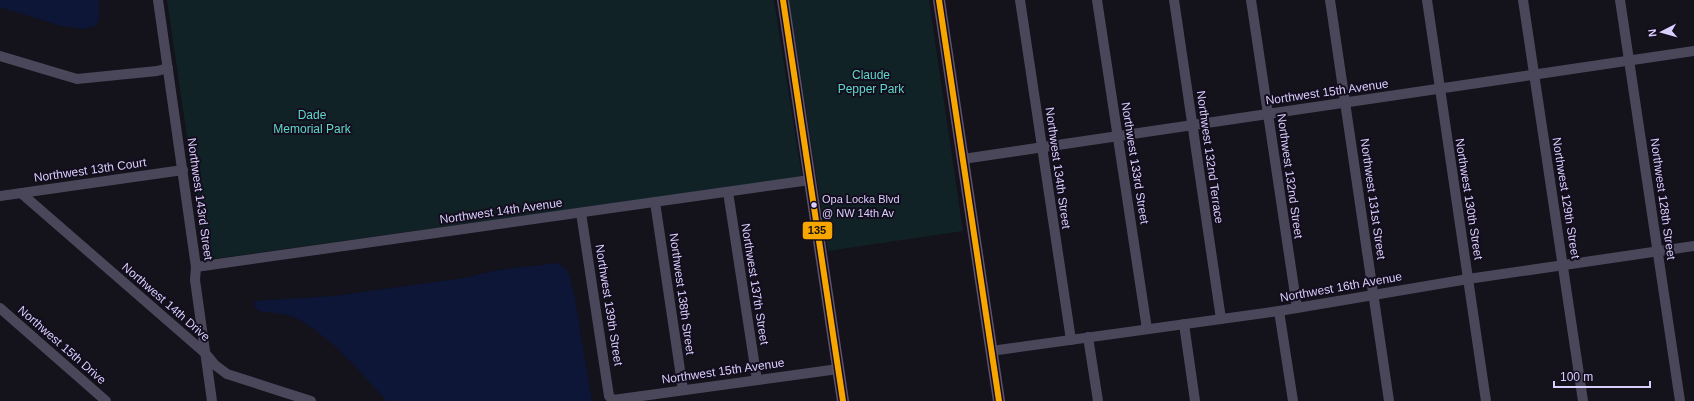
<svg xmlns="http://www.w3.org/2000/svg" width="1694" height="401" viewBox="0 0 1694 401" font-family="Helvetica,sans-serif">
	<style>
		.green { fill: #112226 }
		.water { fill: #0d1636 }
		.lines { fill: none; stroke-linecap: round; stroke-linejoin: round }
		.minor { stroke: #4a475b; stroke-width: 10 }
		.major { stroke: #5f516c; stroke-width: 12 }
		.bus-1-casing { stroke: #130e1e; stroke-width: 9 }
		.bus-1 { stroke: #f7a600; stroke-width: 6 }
		.bus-dot { fill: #dacefc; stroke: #130e1e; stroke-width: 1.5 }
		.labels { text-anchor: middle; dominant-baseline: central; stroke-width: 4; stroke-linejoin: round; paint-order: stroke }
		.bus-label { font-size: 11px; fill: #dacefc; stroke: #130e1e; text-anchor: start }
		.park-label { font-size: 12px; fill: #60d6c9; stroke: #130e1e }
		.street-label { font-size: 12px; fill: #dacefc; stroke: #130e1e }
		.line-badge { stroke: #130e1e; stroke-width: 1.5 }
		.pale-badge-label { font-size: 11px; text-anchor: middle; font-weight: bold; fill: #111 }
	</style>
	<rect width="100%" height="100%" fill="#14121a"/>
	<!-- green -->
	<g class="green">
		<path d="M167,0H774L802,177L205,260Z"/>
		<path d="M789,0H929L963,231L828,251Z"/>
	</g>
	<!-- water -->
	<g class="water">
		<path d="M0,0H99V17L97,25L84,29L61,26L0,7Z"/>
		<path d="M558,263L568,271L574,292L592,401H387C360,372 333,339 298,319C287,313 271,313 259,311L255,308L254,301L333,296L464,278L497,270Z"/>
	</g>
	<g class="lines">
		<!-- minor -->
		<g class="minor">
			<path d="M158,0L196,267L195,280L212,401"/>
			<path d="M1020,0L1071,340"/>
			<path d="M1097,0L1147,329"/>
			<path d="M1174,0L1221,319"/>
			<path d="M1251,0L1297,308"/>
			<path d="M1330,0L1389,401"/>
			<path d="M1427,0L1486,401"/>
			<path d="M1523,0L1583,401"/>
			<path d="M1620,0L1680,401"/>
			<path d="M0,56L77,79L157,71L168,68"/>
			<path d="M963,159L1694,51"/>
			<path d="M728,192L757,380"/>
			<path d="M21,193L205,353L215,365L227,374L311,401"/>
			<path d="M0,196L183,170"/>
			<path d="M655,202L683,390"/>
			<path d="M581,213L609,396L613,400L838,369"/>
			<path d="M196,267L810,180"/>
			<path d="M0,308L106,401"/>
			<path d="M1279,311L1293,401"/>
			<path d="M1184,324L1195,401"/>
			<path d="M1088,337L1098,401"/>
			<path d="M991,351L1279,311L1468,279L1694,246"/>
		</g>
		<!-- major -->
		<g class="major">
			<path d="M783,0L843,401"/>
			<path d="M939,0L999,401"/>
		</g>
		<defs>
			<g id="bus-1">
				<path d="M783,0L843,401"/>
				<path d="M939,0L999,401"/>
			</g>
		</defs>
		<!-- bus-1 casing -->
		<use href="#bus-1" class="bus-1-casing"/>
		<!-- bus-1 -->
		<use href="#bus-1" class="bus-1"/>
	</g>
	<!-- markers -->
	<circle class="bus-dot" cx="814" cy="205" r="3.5"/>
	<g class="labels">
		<!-- bus labels -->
		<g class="bus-label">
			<text x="822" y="199">Opa Locka Blvd<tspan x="822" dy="14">@ NW 14th Av</tspan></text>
		</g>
		<!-- park labels -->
		<g class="park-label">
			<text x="871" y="75">Claude<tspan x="871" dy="14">Pepper Park</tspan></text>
			<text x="312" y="115">Dade<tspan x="312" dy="14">Memorial Park</tspan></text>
		</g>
		<!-- street labels -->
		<g class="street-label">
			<text transform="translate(1327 92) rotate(-8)">Northwest 15th Avenue</text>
			<text transform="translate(1210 157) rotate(82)">Northwest 132nd Terrace</text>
			<text transform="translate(1135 163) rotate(81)">Northwest 133rd Street</text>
			<text transform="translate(1058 168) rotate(82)">Northwest 134th Street</text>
			<text transform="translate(90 170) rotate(-8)">Northwest 13th Court</text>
			<text transform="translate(1290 176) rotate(82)">Northwest 132nd Street</text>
			<text transform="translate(1566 198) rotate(81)">Northwest 129th Street</text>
			<text transform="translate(200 199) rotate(82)">Northwest 143rd Street</text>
			<text transform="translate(1373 199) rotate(82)">Northwest 131st Street</text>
			<text transform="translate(1469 199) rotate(81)">Northwest 130th Street</text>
			<text transform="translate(1663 199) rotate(82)">Northwest 128th Street</text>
			<text transform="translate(501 211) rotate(-8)">Northwest 14th Avenue</text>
			<text transform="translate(755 284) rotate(81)">Northwest 137th Street</text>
			<text transform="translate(1341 287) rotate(-10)">Northwest 16th Avenue</text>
			<text transform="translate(682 294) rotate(82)">Northwest 138th Street</text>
			<text transform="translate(166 302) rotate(41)">Northwest 14th Drive</text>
			<text transform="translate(609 305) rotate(81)">Northwest 139th Street</text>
			<text transform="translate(62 345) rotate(41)">Northwest 15th Drive</text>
			<text transform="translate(723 371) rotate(-8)">Northwest 15th Avenue</text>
		</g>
	</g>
	<rect class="line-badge" x="802" y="221" width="31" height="19" rx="4" fill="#f7a600"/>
	<g class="pale-badge-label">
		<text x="817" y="234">135</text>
	</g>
	<!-- north arrow -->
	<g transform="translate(1662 32) rotate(264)" stroke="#130e1e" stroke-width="3" paint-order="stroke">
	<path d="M0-3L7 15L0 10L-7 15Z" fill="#dacefc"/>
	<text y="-6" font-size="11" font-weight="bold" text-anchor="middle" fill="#dacefc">N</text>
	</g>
	<!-- scale -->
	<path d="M1554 381v6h96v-6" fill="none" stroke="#dacefc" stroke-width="2"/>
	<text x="1560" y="381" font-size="12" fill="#dacefc" stroke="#130e1e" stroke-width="3" paint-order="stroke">100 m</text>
</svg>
